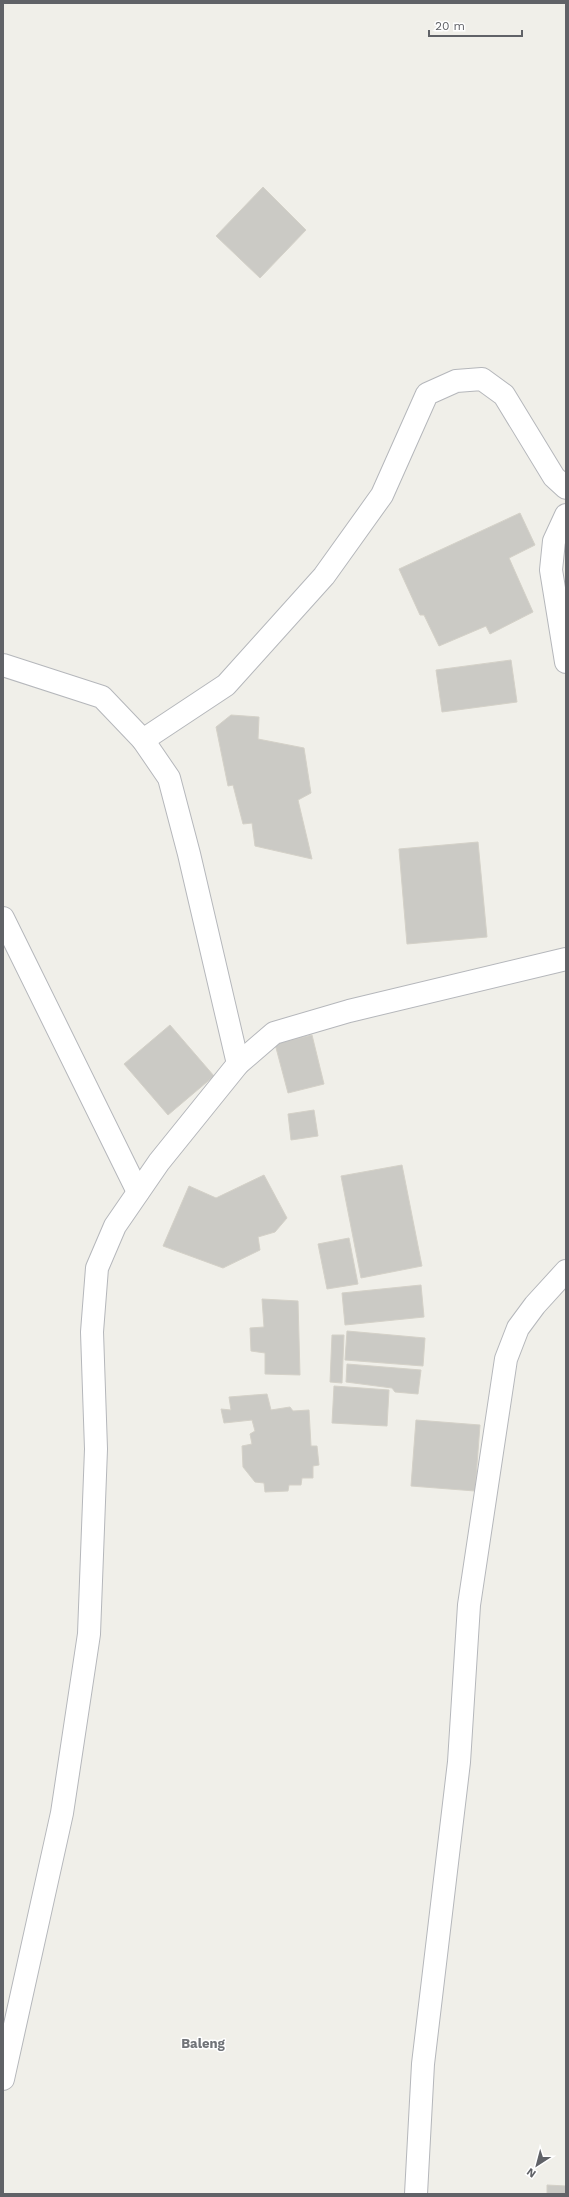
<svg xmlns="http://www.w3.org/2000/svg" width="569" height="2197" viewBox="0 0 569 2197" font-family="'Work Sans',sans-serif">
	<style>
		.building { fill: #cbcac5; stroke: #d4d1c8 }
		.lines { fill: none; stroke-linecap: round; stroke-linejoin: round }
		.minor-casing { stroke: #b5b7bb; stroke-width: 24 }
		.minor { stroke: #fff; stroke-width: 22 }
		.labels { text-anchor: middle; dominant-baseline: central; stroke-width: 3; stroke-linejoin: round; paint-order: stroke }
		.quarter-label { font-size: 13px; font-weight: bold; fill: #717479; stroke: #fff }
	</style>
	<rect width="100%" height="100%" fill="#f0efe9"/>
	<!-- building -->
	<g class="building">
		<path d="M263,187L306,230L260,278L216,236Z"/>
		<path d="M520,513L535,545L509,558L533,612L490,634L486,626L439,646L424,615H420L399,569Z"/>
		<path d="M511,660L517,702L442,712L436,670Z"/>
		<path d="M231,715L259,717L258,739L304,748L311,793L298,800L312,859L255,846L252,823L243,824L233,785L228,786L216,727Z"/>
		<path d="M478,842L487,937L407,944L399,849Z"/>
		<path d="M170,1025L214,1076L168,1115L124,1064Z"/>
		<path d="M312,1035L324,1084L288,1093L275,1044Z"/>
		<path d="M314,1110L318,1136L291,1140L288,1114Z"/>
		<path d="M402,1165L422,1266L361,1278L341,1176Z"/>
		<path d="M264,1175L287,1218L275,1232L258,1237L260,1250L223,1268L163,1246L189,1186L216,1198Z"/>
		<path d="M349,1238L358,1284L327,1289L318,1244Z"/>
		<path d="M421,1285L424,1317L345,1325L342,1293Z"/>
		<path d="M262,1299L298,1301L300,1375L265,1374V1353L251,1351L250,1328L264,1327Z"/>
		<path d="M347,1331L425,1338L423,1366L345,1360Z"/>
		<path d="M332,1335H344L342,1383L330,1382Z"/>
		<path d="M347,1364L421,1370L418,1394L395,1392L392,1388L346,1382Z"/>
		<path d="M334,1386L389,1390L387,1426L332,1423Z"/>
		<path d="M267,1394L271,1410L290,1407L293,1411L309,1410L311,1446H317L319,1465L313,1466V1478H302L301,1485H289L288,1491L265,1492L264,1483L255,1482L243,1467L242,1446L252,1444L250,1434L255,1431L252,1420L224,1423L221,1409L231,1410L229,1397Z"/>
		<path d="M416,1420L480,1425L475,1491L411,1486Z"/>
		<path d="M547,2185L566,2186V2194H547Z"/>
	</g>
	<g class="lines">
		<defs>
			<g id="minor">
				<path d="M566,515L554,541L551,570L566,662"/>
				<path d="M3,665L102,697L143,740L169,778L189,854L238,1064"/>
				<path d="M143,740L226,685L324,576L382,495L427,394L456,381L482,379L504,395L554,477L566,488"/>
				<path d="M3,918L138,1192"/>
				<path d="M3,2079L62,1813L89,1634L96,1449L92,1332L97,1268L115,1226L159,1162L238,1064L274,1033L349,1011L566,959"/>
				<path d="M416,2194L423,2064L459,1762L469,1605L506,1359L518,1328L535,1305L566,1271"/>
			</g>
		</defs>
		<!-- minor casing -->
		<use href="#minor" class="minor-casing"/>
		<!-- minor -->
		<use href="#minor" class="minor"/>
	</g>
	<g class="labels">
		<!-- quarter labels -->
		<g class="quarter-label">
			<text x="203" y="2043">Baleng</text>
		</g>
	</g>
	<!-- border -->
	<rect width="569" height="2197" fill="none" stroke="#606267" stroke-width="8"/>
	<!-- north arrow -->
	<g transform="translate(537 2165) rotate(216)" stroke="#ffffff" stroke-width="3" paint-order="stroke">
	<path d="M0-3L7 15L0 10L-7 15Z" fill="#606267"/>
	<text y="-6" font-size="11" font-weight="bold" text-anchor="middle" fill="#606267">N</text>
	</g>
	<!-- scale -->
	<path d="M429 30v6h93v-6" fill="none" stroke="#606267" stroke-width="2"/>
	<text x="435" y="30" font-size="12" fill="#606267" stroke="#ffffff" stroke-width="3" paint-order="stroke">20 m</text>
</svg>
